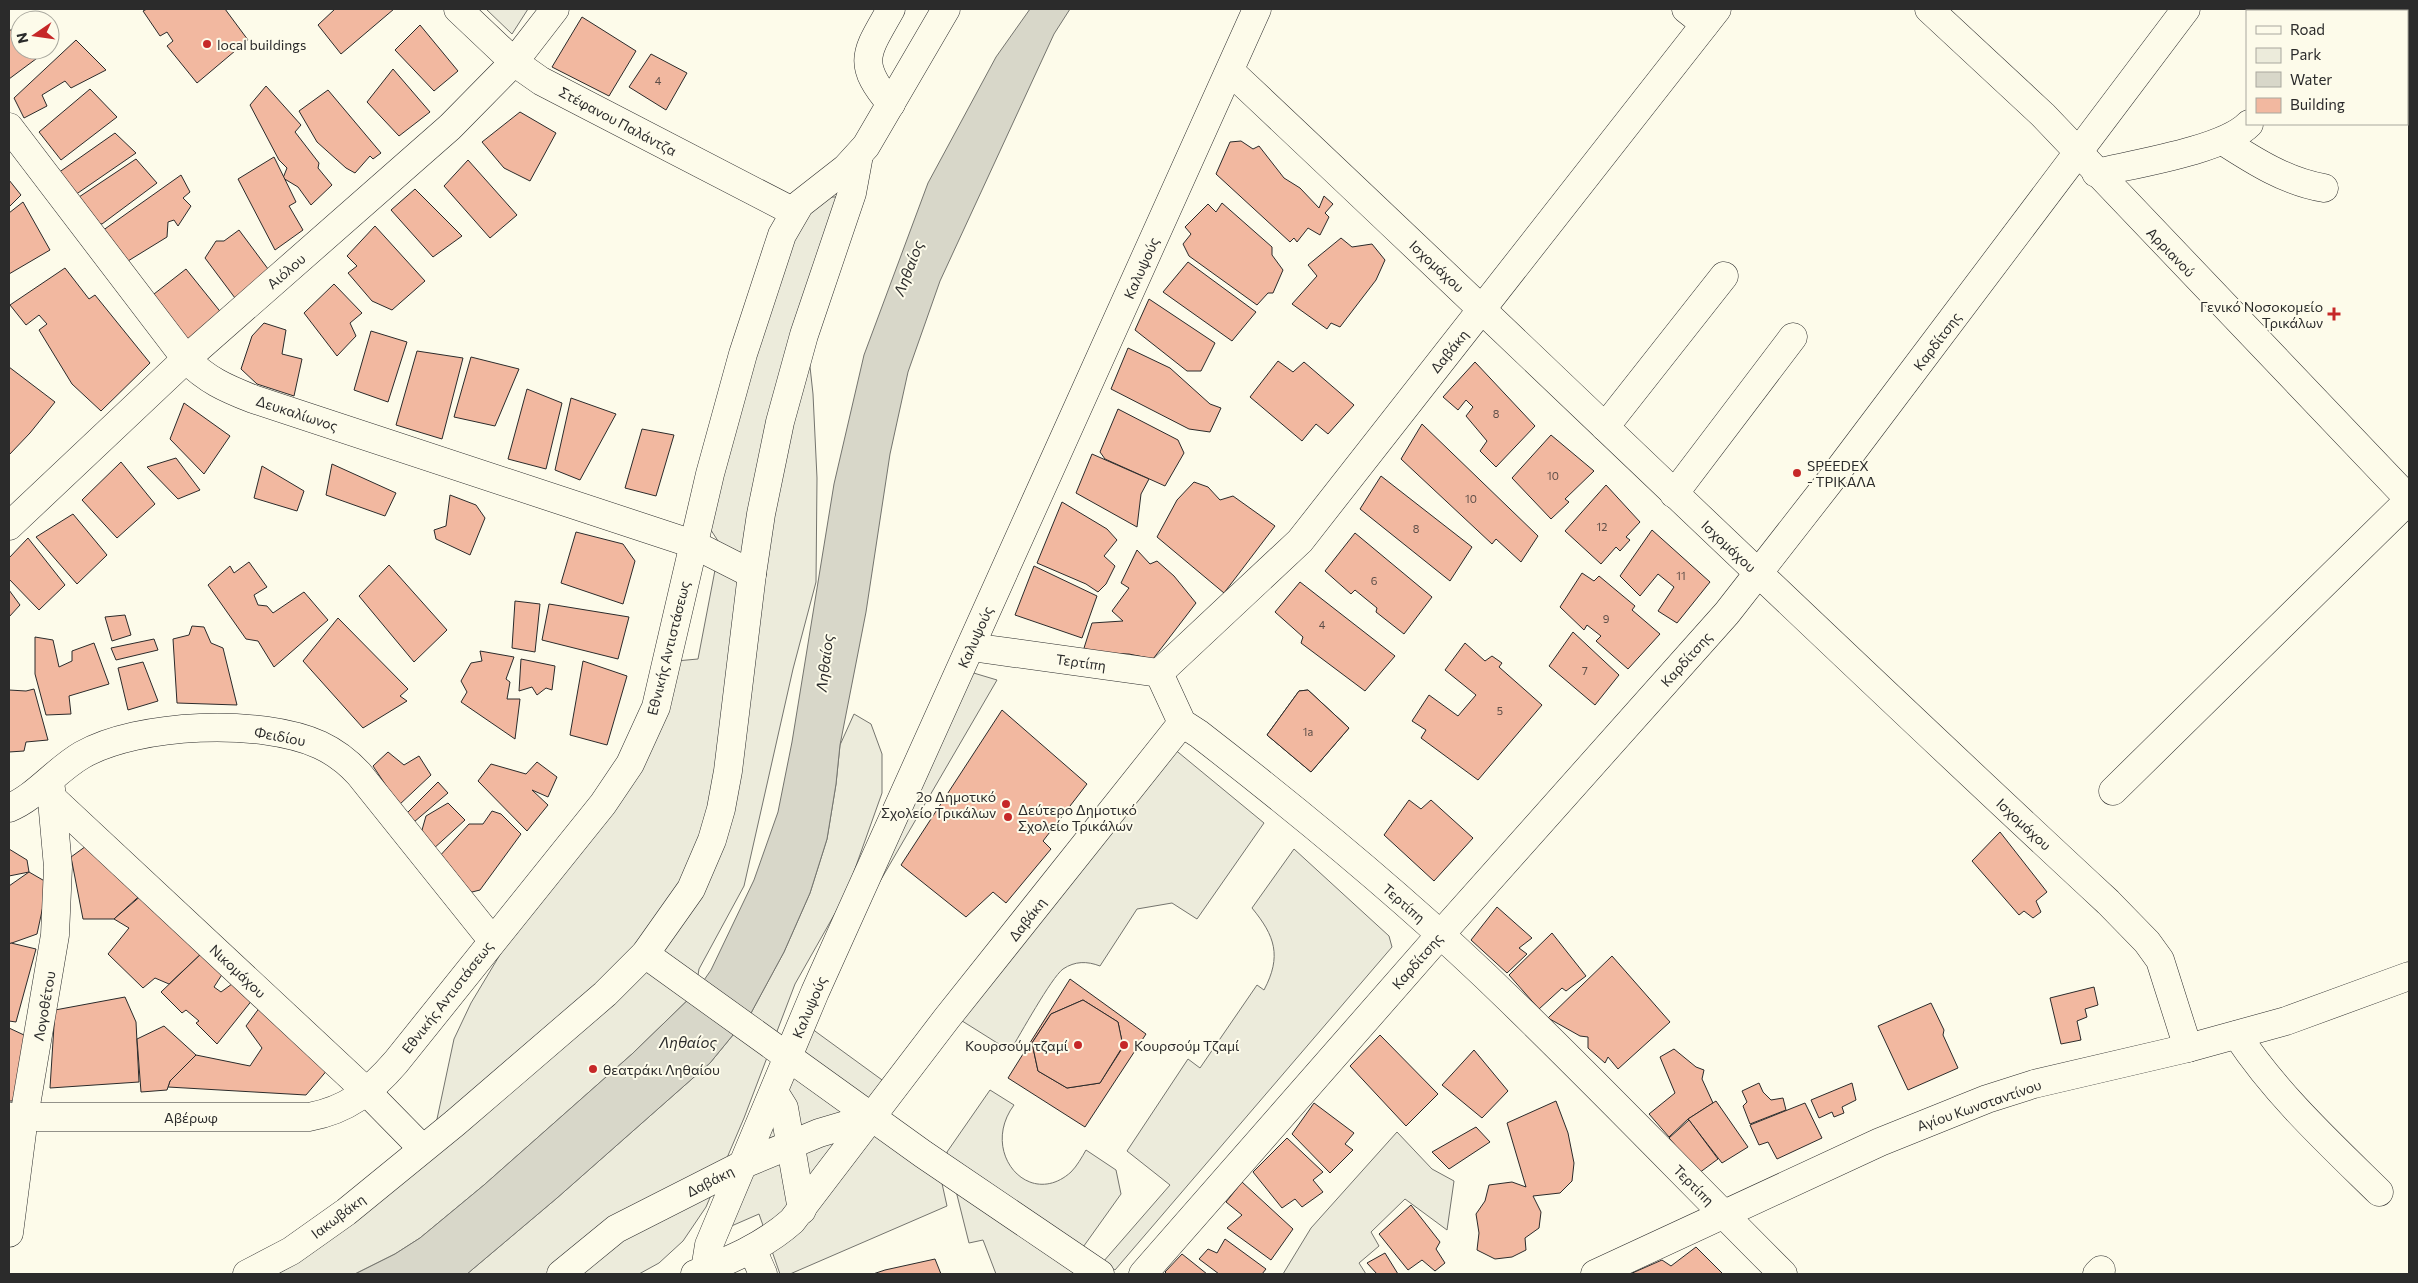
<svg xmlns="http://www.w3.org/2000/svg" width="2418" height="1283" viewBox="0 0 2418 1283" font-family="Commissioner,sans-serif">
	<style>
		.green { fill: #ecebdb; stroke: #74746e }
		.water { fill: #d8d7c9; stroke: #74746e }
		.building { fill: #f2b8a0; stroke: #2b2b2b }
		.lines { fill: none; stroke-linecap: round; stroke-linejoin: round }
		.minor-casing { stroke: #2b2b2b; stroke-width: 29 }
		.major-casing { stroke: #2b2b2b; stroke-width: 29 }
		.minor { stroke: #fdfbea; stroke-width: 28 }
		.major { stroke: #fdfbea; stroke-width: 28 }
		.poi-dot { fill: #c62828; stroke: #fdfbea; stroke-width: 2 }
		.labels { text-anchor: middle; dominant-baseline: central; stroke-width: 4; stroke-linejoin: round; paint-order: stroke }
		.number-label { font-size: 11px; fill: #5d4e48 }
		.poi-label { font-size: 14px; fill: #2b2b2b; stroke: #fdfbea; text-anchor: start }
		.street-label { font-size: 14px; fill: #2b2b2b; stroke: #fdfbea }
		.water-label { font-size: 15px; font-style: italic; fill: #2b2b2b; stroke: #fdfbea }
	</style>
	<rect width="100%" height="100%" fill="#fdfbea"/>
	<!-- green -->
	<g class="green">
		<path d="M486,9H528L512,34Z"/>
		<path d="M830,197H837L804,312L813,394L817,478L816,582L793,669L744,886L699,969L695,993L632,1054L484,1185L420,1238L395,1254L355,1274H255L430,1152L454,1039L471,1003L501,953L575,851L676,661L698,659L720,544L707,524L763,307L806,212Z"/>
		<path d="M967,671L997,680L872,895Z"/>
		<path d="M854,714L871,724L882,754V793L846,894L795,984L744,1118L706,1207L683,1241L659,1263L639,1274H467L557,1198L710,1063L751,1013L784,952L810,893L827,839L836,784L840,745Z"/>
		<path d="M1173,748L1264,823L1197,919L1172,903L1137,909L1100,966C1087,961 1075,961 1063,969C1051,978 1020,1035 1010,1051L959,1019Z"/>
		<path d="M1294,849L1389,936L1392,947L1115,1270L1103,1262L1170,1185L1127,1151L1188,1059L1200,1068L1257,985L1264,990C1282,956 1275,936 1252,908Z"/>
		<path d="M808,1026L889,1085L873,1105L799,1052Z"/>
		<path d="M791,1065L939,1170L947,1206L790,1274H780L759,1214L720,1231Z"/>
		<path d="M990,1090L1014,1105C979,1152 1029,1210 1071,1172C1077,1166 1082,1157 1086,1150L1116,1170L1121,1194L1081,1250L949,1163L947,1152Z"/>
		<path d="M1397,1132L1432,1169L1454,1181L1447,1230L1405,1199L1371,1232L1379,1246L1359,1263L1366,1274H1283L1311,1228Z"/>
		<path d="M954,1183L1082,1274H996L983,1240L969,1243Z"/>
	</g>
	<!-- water -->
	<path class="water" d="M1030,9H1070L1054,34L940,281L908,372L890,454L866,612L840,745L836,784L827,839L810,893L784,952L751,1013L710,1063L557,1198L467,1274H355L395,1254L420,1238L484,1185L632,1054L695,993L711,970L754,880L778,812L792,742L834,484L864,355L928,183L996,57Z"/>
	<!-- building -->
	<g class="building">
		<path d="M147,9H225L248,40L197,83L167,46L173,41L167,32L160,36L143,11Z"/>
		<path d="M335,9H394L341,54L318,25Z"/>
		<path d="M582,17L636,51L609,96L552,67Z"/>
		<path d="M20,24V50H48L9,79V31Z"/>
		<path d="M420,25L458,71L434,91L395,50Z"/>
		<path d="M76,40L106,70L71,88L65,81L42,95L47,106L24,118L14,98Z"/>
		<path d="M651,54L687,73L666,110L629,87Z"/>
		<path d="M393,69L430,112L399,136L367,102Z"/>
		<path d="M266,86L301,125L295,132L319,163L318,168L332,185L311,205L298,187L283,178L287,168L279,160L250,105Z"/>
		<path d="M90,89L117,117L61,160L39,132Z"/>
		<path d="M328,90L381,153L373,159L370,156L355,173L346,168L317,142L299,111Z"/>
		<path d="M520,112L556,133L530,181L504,168L482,142Z"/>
		<path d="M115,133L136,153L75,195L58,173Z"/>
		<path d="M1241,141L1253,149L1259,146L1284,178L1300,188L1319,208L1324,196L1333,204L1325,213L1329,217L1320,235L1308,228L1297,242L1294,238L1290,242L1216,174L1230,142Z"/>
		<path d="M274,157L296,202L289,206L303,230L275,250L238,179Z"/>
		<path d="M136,159L157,183L102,224L92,222L76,199Z"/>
		<path d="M468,160L517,215L490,238L444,186Z"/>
		<path d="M181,175L190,192L183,198L191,206L178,226L174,220L168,222L167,237L128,261L102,231Z"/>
		<path d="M9,180L21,195L9,207Z"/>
		<path d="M415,189L462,236L433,257L391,210Z"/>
		<path d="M23,202L50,250L9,274V213Z"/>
		<path d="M1222,203L1272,247V255L1283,270L1273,293H1268L1257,305L1189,256L1183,244L1191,234L1185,227L1208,204L1216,212Z"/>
		<path d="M375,226L425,281L392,310L372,301L348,273L357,266L347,256Z"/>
		<path d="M239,230L274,277L241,306L205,258L216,241H224Z"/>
		<path d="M1341,238L1352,247L1372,244L1385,260L1376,280L1340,327L1331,323L1327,329L1292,304L1317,276L1308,265Z"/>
		<path d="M1188,262L1256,312L1232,341L1163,292Z"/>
		<path d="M65,268L89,299L95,295L150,363L101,411L72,384L39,330L47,324L39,315L26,325L10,305Z"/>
		<path d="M186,269L223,315L189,347L162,311L154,294Z"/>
		<path d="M334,284L362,313L350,323L356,336L337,356L304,313Z"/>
		<path d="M1149,299L1215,343L1201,371H1187L1135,330Z"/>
		<path d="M264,323L286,330L282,354L302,359L294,396L257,384L241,369L252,336Z"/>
		<path d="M371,331L407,342L388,402L354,390Z"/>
		<path d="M1128,348L1170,368L1210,404L1221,408L1210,432L1189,429L1111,389Z"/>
		<path d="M417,351L463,358L442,439L396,425Z"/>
		<path d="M471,357L519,369L495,426L454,417Z"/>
		<path d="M1278,361L1293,372L1304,362L1354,405L1328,434L1316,424L1302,441L1250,397Z"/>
		<path d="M1475,362L1535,426L1496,467L1480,451L1487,441L1466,416L1473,407L1466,400L1458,410L1443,397Z"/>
		<path d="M9,367L55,402L30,433L9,455Z"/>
		<path d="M527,389L562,403L546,469L508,459Z"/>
		<path d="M571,398L616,414L580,480L555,470Z"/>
		<path d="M184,403L230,436L204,474L170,439Z"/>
		<path d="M1118,409L1178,440L1184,453L1165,486L1105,459L1100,452Z"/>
		<path d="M1422,424L1538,536L1521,562L1496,539L1492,544L1401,459Z"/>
		<path d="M642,429L674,435L656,496L625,488Z"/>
		<path d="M1551,435L1594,471L1565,499L1569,502L1551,519L1512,478Z"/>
		<path d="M1092,454L1149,479L1141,494L1137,527L1076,493Z"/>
		<path d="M176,458L200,490L178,499L147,467Z"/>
		<path d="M121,462L155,504L117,538L82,500Z"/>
		<path d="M332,464L396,493L385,516L326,495Z"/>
		<path d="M262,466L304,491L297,511L254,498Z"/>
		<path d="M1381,476L1472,547L1450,581L1360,509Z"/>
		<path d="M1194,482L1208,487L1220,500L1233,496L1275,526L1224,593L1157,537L1177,500Z"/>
		<path d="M1606,485L1640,522L1626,537L1630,540L1620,551L1616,547L1601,564L1565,531Z"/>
		<path d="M450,495L476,505L485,518L470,555L436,539L434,530L446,526Z"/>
		<path d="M1062,502L1107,529L1117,540L1104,556L1115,566L1106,584L1098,592L1086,584L1037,563Z"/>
		<path d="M73,514L107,555L77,584L36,537Z"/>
		<path d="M1652,530L1710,582L1677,623L1658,611L1674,587L1658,574L1640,596L1620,576Z"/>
		<path d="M576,532L623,544L635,561L623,604L561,583Z"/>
		<path d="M1355,533L1432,597L1404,634L1376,612L1377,608L1355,590L1351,594L1325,571Z"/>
		<path d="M28,538L65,585L39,610L9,579V558Z"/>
		<path d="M1137,550L1150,564L1157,561L1174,576L1196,603L1153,659L1129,654L1096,653L1084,648L1092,623L1123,621L1112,611L1129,588L1121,583Z"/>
		<path d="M249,562L267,587L254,595L258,605L267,606L273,613L304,592L328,620L274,667L258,641L246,639L208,585L230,566L234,573Z"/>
		<path d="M389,565L447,630L414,662L359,596Z"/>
		<path d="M1034,566L1097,596L1082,638L1015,615Z"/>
		<path d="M1582,573L1594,581L1599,576L1635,606L1632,610L1660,634L1628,669L1596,641L1601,636L1587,625L1584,630L1560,607Z"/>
		<path d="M1300,582L1395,656L1365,691L1301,643L1303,637L1275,612Z"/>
		<path d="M9,590L20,605L9,617Z"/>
		<path d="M515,601L540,604L535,652L512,648Z"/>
		<path d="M549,604L629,617L618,659L542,640Z"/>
		<path d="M125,615L131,635L112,641L105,617Z"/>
		<path d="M338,618L408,689L400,696L407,701L363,728L303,661Z"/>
		<path d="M192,626L204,627L211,643L223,648L237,705L177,703L173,639L189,635Z"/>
		<path d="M1573,632L1619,675L1595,705L1549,666Z"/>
		<path d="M35,637L53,640L59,667L72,661V651L94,643L109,684L69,696L71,714L46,715L35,674Z"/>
		<path d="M154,639L158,650L116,660L111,648Z"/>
		<path d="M1465,643L1485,661L1492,656L1502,663L1499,667L1542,705L1478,780L1421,738L1426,730L1412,721L1429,695L1458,716L1476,695L1445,670Z"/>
		<path d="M480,651L514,657L506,679L510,682L507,699H520L515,739L461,702L467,692L461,681L471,663L482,661Z"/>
		<path d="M521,659L555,666L552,690L546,688L537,695L532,687L519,691Z"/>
		<path d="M583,661L627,676L607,745L570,735Z"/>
		<path d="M143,662L158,701L128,710L118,668Z"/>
		<path d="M34,689L48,740L26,742L24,751L9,752V690L26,691Z"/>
		<path d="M1308,690L1349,728L1311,772L1267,735L1299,691Z"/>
		<path d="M1308,690L1349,728L1311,772L1267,735L1299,691Z"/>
		<path d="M1002,710L1087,784L1043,841L1051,849L1006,903L993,892L966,917L901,865Z"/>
		<path d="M388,752L404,765L419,756L431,775L399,805L373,766Z"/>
		<path d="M537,762L557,777L548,797L532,790L548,805L527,831L478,781L491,764L526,774Z"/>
		<path d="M438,782L448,793L414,822L404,816Z"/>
		<path d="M1409,800L1421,809L1431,800L1473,838L1434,881L1384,835Z"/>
		<path d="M448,803L465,820L432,850L420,837L426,816Z"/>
		<path d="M492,811L501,814L521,834L480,890L468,893L437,859L469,824H483Z"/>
		<path d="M2000,832L2047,892L2036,901L2041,912L2033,918L2024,911L2019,915L1972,861Z"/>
		<path d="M93,841L146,890L114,919H83L71,857Z"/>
		<path d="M9,849L27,860L29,872L9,876Z"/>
		<path d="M29,872L48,883L37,934L9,944V886Z"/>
		<path d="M143,894L203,952L169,984L155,978L143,988L108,954L129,928L114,919Z"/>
		<path d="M1497,907L1532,938L1519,948L1527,954L1507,973L1471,940Z"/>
		<path d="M1552,933L1586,976L1566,991L1562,988L1539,1009L1509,975Z"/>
		<path d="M11,943L36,949L16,1022L9,1021V944Z"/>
		<path d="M203,952L223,973L214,987L221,992L236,981L253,999L217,1044L196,1023L199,1021L186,1010L182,1013L161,992Z"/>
		<path d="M1612,956L1670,1022L1618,1069L1608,1057L1605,1063L1588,1048V1037L1580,1036L1548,1018Z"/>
		<path d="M1070,979L1146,1034L1085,1127L1008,1078Z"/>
		<path d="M2094,987L2098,1005L2085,1009L2087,1017L2077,1021L2081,1040L2061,1044L2050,998Z"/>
		<path d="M125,997L136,1022L139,1082L50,1088L55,1010Z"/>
		<path d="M1083,1000L1118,1022L1123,1047L1100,1083L1067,1088L1038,1071L1032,1043L1051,1014Z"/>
		<path d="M1083,1000L1118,1022L1123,1046L1100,1083L1067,1088L1038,1071L1032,1043L1051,1014Z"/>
		<path d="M263,1003L329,1068L306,1095L168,1087L170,1081L196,1055L250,1066L262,1048L246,1026Z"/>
		<path d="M1931,1003L1944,1030L1943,1035L1958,1068L1908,1090L1878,1026Z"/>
		<path d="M164,1026L196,1055L170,1081L167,1090L141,1092L137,1039Z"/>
		<path d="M9,1028L24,1035L20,1091L12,1101H9Z"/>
		<path d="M1380,1035L1438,1094L1406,1126L1350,1066Z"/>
		<path d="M1674,1049L1696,1067L1704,1070L1702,1079L1713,1103L1688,1119L1669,1137L1649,1114L1675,1093L1660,1057Z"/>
		<path d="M1474,1050L1508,1091L1482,1118L1442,1085Z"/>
		<path d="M1759,1083L1763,1092L1771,1100L1783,1098L1786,1110L1750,1124L1743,1106L1747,1102L1742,1091Z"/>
		<path d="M1852,1083L1856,1100L1842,1107L1844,1113L1834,1117L1832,1112L1819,1118L1811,1100Z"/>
		<path d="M1556,1101L1568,1133L1574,1163L1572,1181L1560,1193L1533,1196L1541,1212L1539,1228L1525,1238L1526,1250L1512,1257L1495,1259L1477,1250L1479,1233L1476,1214L1485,1201L1489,1185L1512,1182L1526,1187L1507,1123Z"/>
		<path d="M1716,1101L1748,1147L1722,1163L1688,1119Z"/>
		<path d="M1314,1103L1354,1133L1345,1144L1353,1150L1330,1173L1292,1134Z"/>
		<path d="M1805,1103L1822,1138L1777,1159L1768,1142L1759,1145L1750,1125Z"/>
		<path d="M1689,1120L1718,1159L1699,1173L1669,1138Z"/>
		<path d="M1476,1127L1490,1142L1449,1169L1432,1152Z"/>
		<path d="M1287,1138L1323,1172L1313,1180L1323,1192L1302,1207L1295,1199L1282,1208L1253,1172Z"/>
		<path d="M1242,1182L1293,1229L1271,1260L1227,1228L1242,1215L1226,1202Z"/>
		<path d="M1411,1205L1440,1242L1436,1249L1445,1263L1435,1271L1422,1260L1408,1270L1379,1234Z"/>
		<path d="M1225,1239L1266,1269L1262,1274H1219L1199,1259L1208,1249L1217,1253Z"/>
		<path d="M1696,1247L1723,1274H1630L1662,1260L1671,1266Z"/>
		<path d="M1385,1253L1398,1274H1377L1367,1263Z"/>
		<path d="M1182,1254L1207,1274H1167L1165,1272Z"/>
		<path d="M935,1259L941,1274H873L885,1270Z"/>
	</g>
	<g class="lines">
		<defs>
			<g id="minor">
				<path d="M458,9L514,62L541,81L794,212"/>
				<path d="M1686,9L1705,24"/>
				<path d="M1929,9L2043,115L2409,499"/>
				<path d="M1230,71C1524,347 1812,628 2108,902L2147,942L2160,960L2188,1048"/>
				<path d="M891,104C855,62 867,52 891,9"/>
				<path d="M9,127L186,359C207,380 225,388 253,399L693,544L752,574"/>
				<path d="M2223,141C2254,161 2287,182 2324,188"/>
				<path d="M2096,173C2134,164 2224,150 2249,124"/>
				<path d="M1605,427L1724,276"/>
				<path d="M1674,494L1793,337"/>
				<path d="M9,526L186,359L450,127L514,62L555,9"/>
				<path d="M971,647L1159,673L1182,723L1199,734C1306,817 1412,904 1509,999C1602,1089 1692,1183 1783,1274"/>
				<path d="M1159,673L1300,541L1717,9"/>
				<path d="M2113,791L2409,500"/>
				<path d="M51,797L366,1091L422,1148"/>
				<path d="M9,808C36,797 56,770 82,755C138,723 261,718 320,745C335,752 348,762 359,774L492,940"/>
				<path d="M645,954L923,1154L1100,1274"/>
				<path d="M2237,1035C2276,1094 2329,1143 2379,1192"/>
				<path d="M774,1092L784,1108L802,1210"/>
				<path d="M9,1117H309C347,1110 371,1091 396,1062L603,804L630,764L656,707L710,474L743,354L782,235L800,204L846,168L866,146L946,9"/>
				<path d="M9,1233L24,1117L55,935L58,867L51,789"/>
				<path d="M752,1249L763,1274"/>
				<path d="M705,1270L709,1245L815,992L1257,9"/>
				<path d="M247,1274L291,1251L346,1212L455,1123L605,994L645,954L691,889L712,840L721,809L728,771L752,574L761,514L780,422L804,335L852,193L859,155"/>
				<path d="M561,1274L616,1229L744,1164L819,1133L873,1117"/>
				<path d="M695,1274C730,1260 764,1246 792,1221L947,1018L1182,723"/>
				<path d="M1595,1274L1880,1142L1987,1099L2034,1084L2188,1048L2286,1021L2409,976"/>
				<path d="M2097,1274L2101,1270"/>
			</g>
			<path id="major" d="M1143,1274L1440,935L1727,613L1834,476L2186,9"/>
		</defs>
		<!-- minor casing -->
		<use href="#minor" class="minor-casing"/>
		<!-- major casing -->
		<use href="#major" class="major-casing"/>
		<!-- minor -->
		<use href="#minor" class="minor"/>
		<!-- major -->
		<use href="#major" class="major"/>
	</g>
	<!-- markers -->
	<g class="poi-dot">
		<circle cx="207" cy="44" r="5"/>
		<path d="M2331.5 306.5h5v5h5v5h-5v5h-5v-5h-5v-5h5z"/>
		<circle cx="1797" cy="473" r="5"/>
		<circle cx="1006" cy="804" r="5"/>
		<circle cx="1008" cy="817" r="5"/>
		<circle cx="1078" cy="1045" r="5"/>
		<circle cx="1124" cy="1045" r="5"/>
		<circle cx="593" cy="1069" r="5"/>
	</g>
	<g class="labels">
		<!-- number labels -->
		<g class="number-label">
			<text x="658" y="80">4</text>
			<text x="1496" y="413">8</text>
			<text x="1553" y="475">10</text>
			<text x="1471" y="498">10</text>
			<text x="1602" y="526">12</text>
			<text x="1416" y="528">8</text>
			<text x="1681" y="575">11</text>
			<text x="1374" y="580">6</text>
			<text x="1606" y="618">9</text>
			<text x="1322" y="624">4</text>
			<text x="1585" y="670">7</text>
			<text x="1500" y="710">5</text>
			<text x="1308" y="731">1a</text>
		</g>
		<!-- poi labels -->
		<g class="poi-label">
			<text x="217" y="44">local buildings</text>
			<text x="2323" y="306" text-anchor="end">Γενικό Νοσοκομείο<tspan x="2323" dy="16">Τρικάλων</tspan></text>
			<text x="1807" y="465">SPEEDEX<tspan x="1807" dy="16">- ΤΡΙΚΑΛΑ</tspan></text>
			<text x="996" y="796" text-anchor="end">2ο Δημοτικό<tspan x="996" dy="16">Σχολείο Τρικάλων</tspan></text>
			<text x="1018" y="809">Δεύτερο Δημοτικό<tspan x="1018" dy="16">Σχολείο Τρικάλων</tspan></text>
			<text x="1068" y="1045" text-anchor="end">Κουρσούμ τζαμί</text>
			<text x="1134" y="1045">Κουρσούμ Τζαμί</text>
			<text x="603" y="1069">θεατράκι Ληθαίου</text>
		</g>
		<!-- street labels -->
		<g class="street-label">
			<text transform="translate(618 121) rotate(28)">Στέφανου Παλάντζα</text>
			<text transform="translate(2171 252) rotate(46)">Αρριανού</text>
			<text transform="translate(1437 266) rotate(43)">Ισχομάχου</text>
			<text transform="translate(1141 268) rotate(-66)">Καλυψούς</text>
			<text transform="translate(286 271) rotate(-41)">Αιόλου</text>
			<text transform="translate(1937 341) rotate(-53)">Καρδίτσης</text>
			<text transform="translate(1449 351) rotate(-51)">Δαβάκη</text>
			<text transform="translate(297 413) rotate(18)">Δευκαλίωνος</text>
			<text transform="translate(1729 546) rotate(43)">Ισχομάχου</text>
			<text transform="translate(975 637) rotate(-66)">Καλυψούς</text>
			<text transform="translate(668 648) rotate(-76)">Εθνικής Αντιστάσεως</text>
			<text transform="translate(1686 659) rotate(-48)">Καρδίτσης</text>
			<text transform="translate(1081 662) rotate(8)">Τερτίπη</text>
			<text transform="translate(280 736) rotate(11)">Φειδίου</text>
			<text transform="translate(2024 824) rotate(43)">Ισχομάχου</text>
			<text transform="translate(1404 903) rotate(41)">Τερτίπη</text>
			<text transform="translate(1027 919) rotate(-52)">Δαβάκη</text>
			<text transform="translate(1417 961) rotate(-49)">Καρδίτσης</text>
			<text transform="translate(238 971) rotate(43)">Νικομάχου</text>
			<text transform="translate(447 997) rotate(-52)">Εθνικής Αντιστάσεως</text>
			<text transform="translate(44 1006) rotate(-80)">Λογοθέτου</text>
			<text transform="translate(809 1007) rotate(-67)">Καλυψούς</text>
			<text transform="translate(1979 1105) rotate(-19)">Αγίου Κωνσταντίνου</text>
			<text x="191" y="1117">Αβέρωφ</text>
			<text transform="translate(710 1181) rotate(-27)">Δαβάκη</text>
			<text transform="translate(1694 1185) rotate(45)">Τερτίπη</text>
			<text transform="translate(338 1216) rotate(-37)">Ιακωβάκη</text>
		</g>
		<!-- water labels -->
		<g class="water-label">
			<text transform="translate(908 268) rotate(-69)">Ληθαίος</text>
			<text transform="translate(824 663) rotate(-83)">Ληθαίος</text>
			<text x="688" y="1042">Ληθαίος</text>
		</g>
	</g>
	<!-- border -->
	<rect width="2418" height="1283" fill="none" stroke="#2b2b2b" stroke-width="20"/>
	<!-- legend -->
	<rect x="2246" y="10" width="162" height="115" fill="#fdfbea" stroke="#a9a89e"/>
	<rect x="2256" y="26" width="25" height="8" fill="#fdfbea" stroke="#a9a89e"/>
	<text x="2290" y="35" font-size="15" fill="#2b2b2b">Road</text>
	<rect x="2256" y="48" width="25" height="15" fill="#ecebdb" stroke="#a9a89e"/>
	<text x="2290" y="60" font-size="15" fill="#2b2b2b">Park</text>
	<rect x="2256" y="72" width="25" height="15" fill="#d8d7c9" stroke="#a9a89e"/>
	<text x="2290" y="85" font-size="15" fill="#2b2b2b">Water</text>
	<rect x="2256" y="98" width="25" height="15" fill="#f2b8a0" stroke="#a9a89e"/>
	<text x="2290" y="110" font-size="15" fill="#2b2b2b">Building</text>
	<!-- north arrow -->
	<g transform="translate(35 35) rotate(257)"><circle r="24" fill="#fdfbea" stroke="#a9a89e"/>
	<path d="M0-4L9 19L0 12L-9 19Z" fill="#c62828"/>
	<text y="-8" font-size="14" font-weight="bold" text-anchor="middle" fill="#2b2b2b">N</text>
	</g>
</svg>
